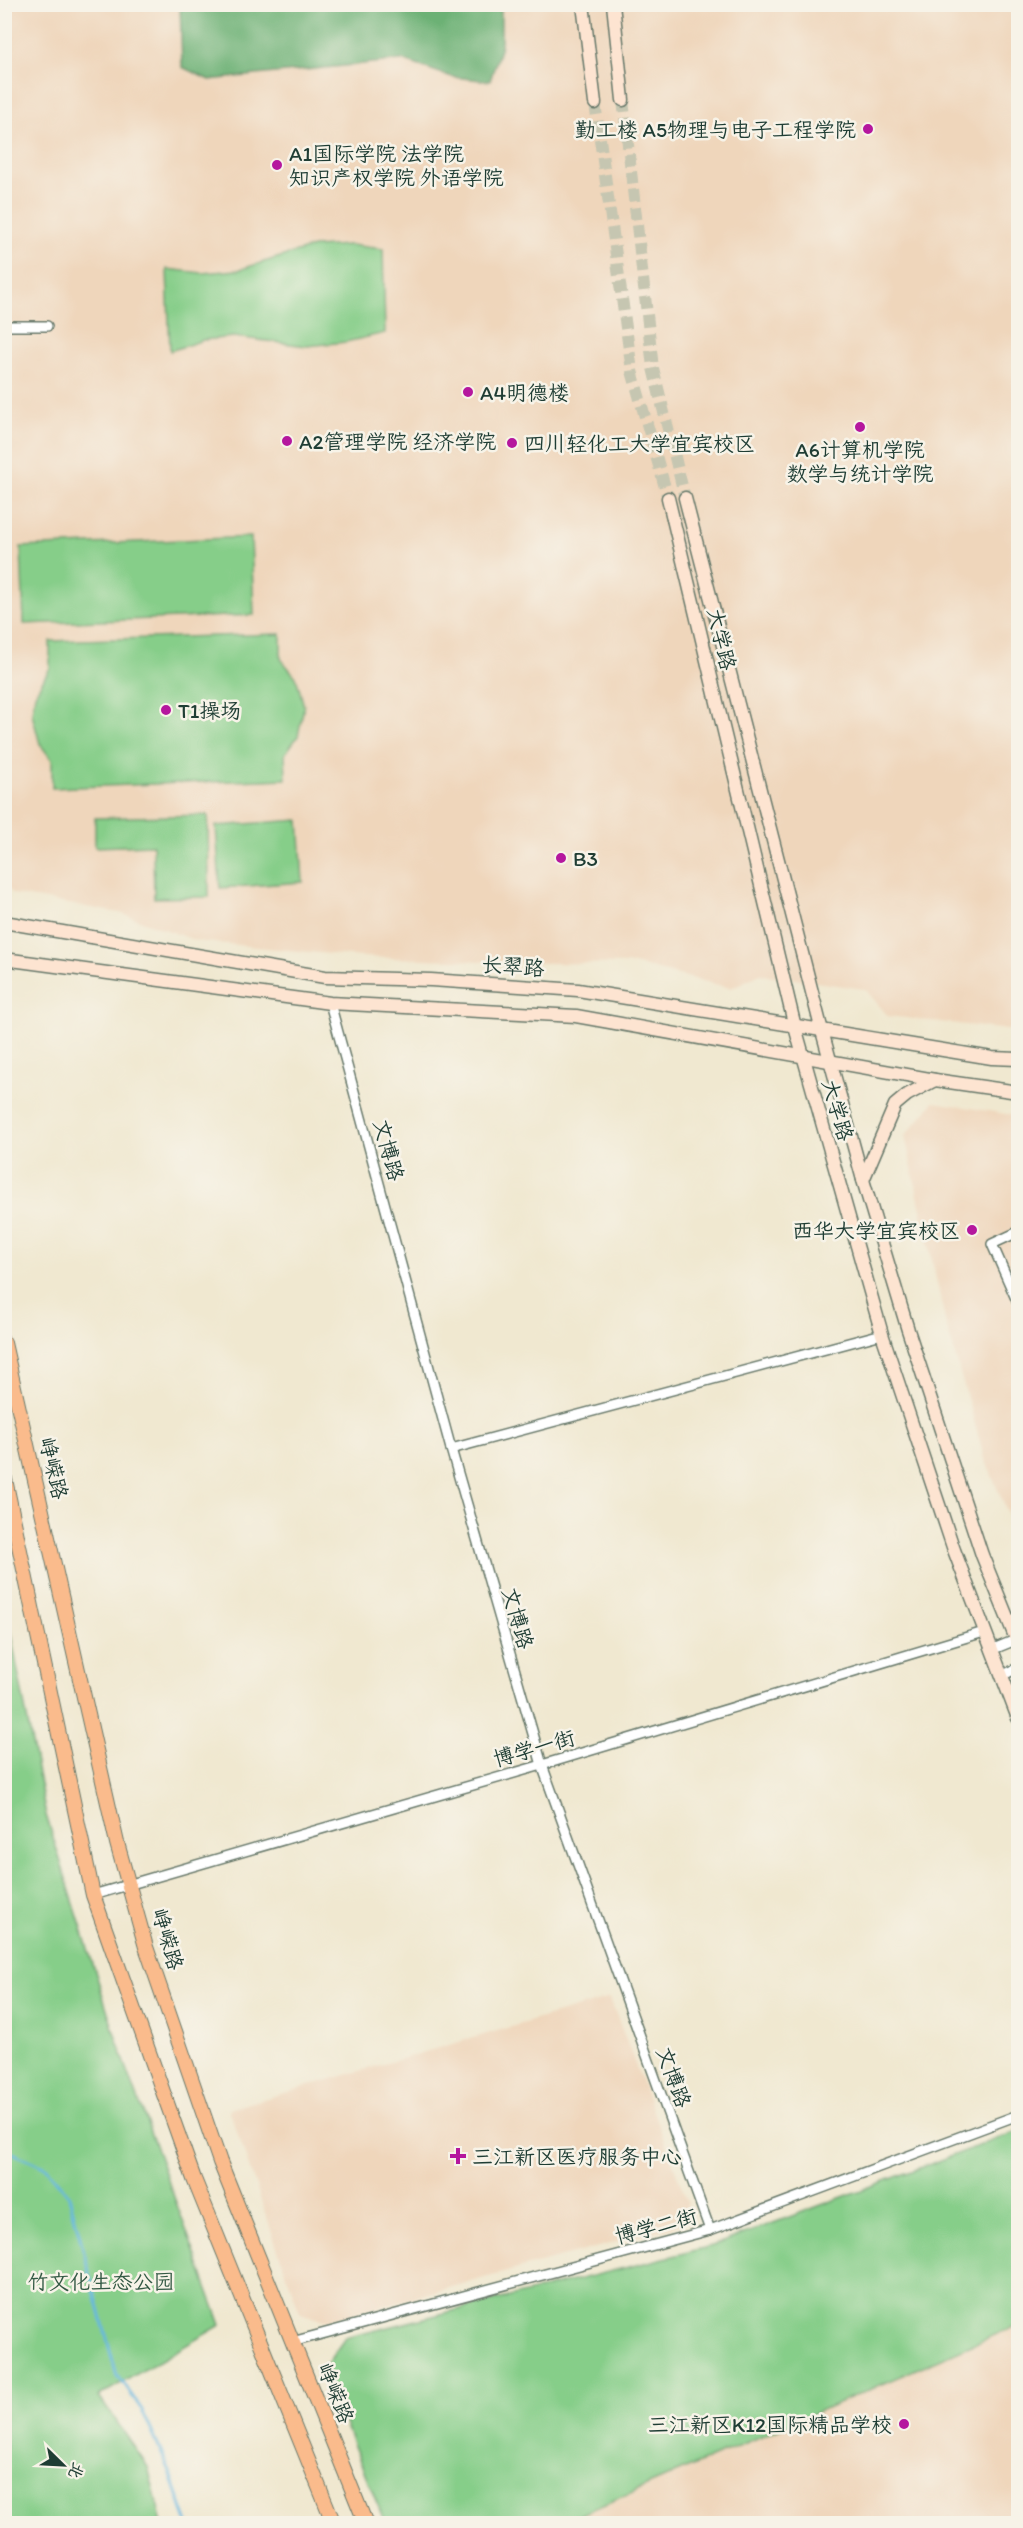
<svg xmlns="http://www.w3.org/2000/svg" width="1023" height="2528" viewBox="0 0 1023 2528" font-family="Itim,'LXGW WenKai TC',sans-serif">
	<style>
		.built { fill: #efd6bb }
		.green { fill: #86ce89; stroke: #52865e; stroke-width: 1.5 }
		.forest { fill: #6cb175; stroke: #467754; stroke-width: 1.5 }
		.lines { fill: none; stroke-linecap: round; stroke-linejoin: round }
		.stream { stroke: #65b7e0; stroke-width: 3 }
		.secondary-tunnel { stroke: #c6c6b1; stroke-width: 12; stroke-dasharray: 12 6; stroke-linecap: butt }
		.street-casing { stroke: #68796b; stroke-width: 12 }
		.secondary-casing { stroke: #68796b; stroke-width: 15 }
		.primary-casing { stroke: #68796b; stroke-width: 16 }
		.street { stroke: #fff; stroke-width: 9 }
		.secondary { stroke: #fde4d1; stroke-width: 12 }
		.primary { stroke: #fabb8c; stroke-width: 14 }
		.poi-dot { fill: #b5179e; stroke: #f7f3e8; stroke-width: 2 }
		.labels { text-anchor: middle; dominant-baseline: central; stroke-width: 5; stroke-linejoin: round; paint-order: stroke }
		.poi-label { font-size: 21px; fill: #1f3d34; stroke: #f7f3e8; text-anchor: start }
		.street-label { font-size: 21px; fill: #1f3d34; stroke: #f7f3e8 }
		.park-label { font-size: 21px; fill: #345a45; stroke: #f7f3e8 }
	</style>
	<rect width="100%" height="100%" fill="#f7f3e8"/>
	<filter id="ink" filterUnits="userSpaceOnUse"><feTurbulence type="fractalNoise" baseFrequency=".0167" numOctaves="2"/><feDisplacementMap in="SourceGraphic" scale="12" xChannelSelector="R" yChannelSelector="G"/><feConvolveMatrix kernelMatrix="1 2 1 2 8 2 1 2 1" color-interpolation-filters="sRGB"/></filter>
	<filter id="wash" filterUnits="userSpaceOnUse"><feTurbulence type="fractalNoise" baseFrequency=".008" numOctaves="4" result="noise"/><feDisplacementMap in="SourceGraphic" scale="24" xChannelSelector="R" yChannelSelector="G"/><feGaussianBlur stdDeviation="1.35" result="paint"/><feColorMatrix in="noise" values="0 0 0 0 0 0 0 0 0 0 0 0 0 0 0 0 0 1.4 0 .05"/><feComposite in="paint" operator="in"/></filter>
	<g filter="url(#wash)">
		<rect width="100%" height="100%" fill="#f0e8d0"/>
		<!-- built -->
		<g class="built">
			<path d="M4,5H1018V1031L888,1016L865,989L760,974L731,988L634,964L545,963L361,957L197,941L120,913L13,894L4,882Z"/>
			<path d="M934,1102L1018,1116V1538L985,1459L946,1324L905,1136Z"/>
			<path d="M610,1998L688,2203L679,2225L327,2321L300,2313L229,2109Z"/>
			<path d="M1018,2325V2523H561Z"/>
		</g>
		<!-- green -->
		<g class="green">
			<path d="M350,245L383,249L385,333L346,342L307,346L234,337L203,340L170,351L167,269L202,273L238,270L313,247Z"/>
			<path d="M251,537L254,615L24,624L21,547Z"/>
			<path d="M281,634V659L296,677L304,706L298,736L285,754L286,779L52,788V760L40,744L32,714L35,694L50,668V641Z"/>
			<path d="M208,815L209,897L154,898L153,845L95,847V818Z"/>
			<path d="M299,820L303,882L220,888L216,826Z"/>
			<path d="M5,1605L46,1815L118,2044L221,2325L99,2396L148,2467L162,2523H5Z"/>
			<path d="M1018,2131V2325L561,2523H385L323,2369L345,2338L712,2246Z"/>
		</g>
		<!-- forest -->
		<path class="forest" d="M180,5H501V46L490,81L452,77L402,60L209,80L182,67Z"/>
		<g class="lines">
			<!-- stream -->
			<path class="stream" d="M4,2149L46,2168L69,2196L116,2373L142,2410L170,2472L188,2524"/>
		</g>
	</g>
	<g filter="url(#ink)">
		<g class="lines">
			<!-- secondary-tunnel -->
			<g class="secondary-tunnel">
				<path d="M623,100L653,368L685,498"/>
				<path d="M595,103L632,371L668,498"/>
			</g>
			<defs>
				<g id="street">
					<path d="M4,326H47"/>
					<path d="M330,1003L451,1449L542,1765L710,2230"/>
					<path d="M1018,1232L992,1244L1018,1303"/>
					<path d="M451,1449L882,1334"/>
					<path d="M991,1650L1018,1639"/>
					<path d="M1001,1676L1018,1668"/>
					<path d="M93,1895L542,1765L984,1632"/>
					<path d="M292,2342L710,2230L1018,2115"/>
				</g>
				<g id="secondary">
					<path d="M583,4L595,103"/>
					<path d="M613,4L623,100"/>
					<path d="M668,498L795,1027L882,1334L954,1550L1018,1718"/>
					<path d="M685,498L822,1031L863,1180L908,1330L982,1555L1018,1644"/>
					<path d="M4,922L325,977L431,980L578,990L992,1058L1018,1059"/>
					<path d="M4,959L330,1003L576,1016L935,1080L1018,1092"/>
					<path d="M863,1180L895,1105L907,1095L935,1080"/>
				</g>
				<g id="primary">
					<path d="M4,1343L117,1843L146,1947L220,2162L366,2524"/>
					<path d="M4,1475L93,1895L194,2179L334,2524"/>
				</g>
			</defs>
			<!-- street casing -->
			<use href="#street" class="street-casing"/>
			<!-- secondary casing -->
			<use href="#secondary" class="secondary-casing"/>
			<!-- primary casing -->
			<use href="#primary" class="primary-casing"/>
			<!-- street -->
			<use href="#street" class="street"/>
			<!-- secondary -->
			<use href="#secondary" class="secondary"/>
			<!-- primary -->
			<use href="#primary" class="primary"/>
		</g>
	</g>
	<!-- markers -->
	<g class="poi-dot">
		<circle cx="868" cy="129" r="6"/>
		<circle cx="277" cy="165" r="6"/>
		<circle cx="468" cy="392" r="6"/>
		<circle cx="860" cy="427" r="6"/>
		<circle cx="287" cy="441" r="6"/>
		<circle cx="512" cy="443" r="6"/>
		<circle cx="166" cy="710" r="6"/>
		<circle cx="561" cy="858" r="6"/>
		<circle cx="972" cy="1230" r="6"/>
		<path d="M455 2147h6v6h6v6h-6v6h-6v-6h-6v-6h6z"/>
		<circle cx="904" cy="2424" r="6"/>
	</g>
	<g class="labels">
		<!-- poi labels -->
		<g class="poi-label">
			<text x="856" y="129" text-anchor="end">勤工楼 A5物理与电子工程学院</text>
			<text x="289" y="153">A1国际学院 法学院<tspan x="289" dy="24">知识产权学院 外语学院</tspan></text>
			<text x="480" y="392">A4明德楼</text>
			<text x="299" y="441">A2管理学院 经济学院</text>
			<text x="524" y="443">四川轻化工大学宜宾校区</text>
			<text x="860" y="449" text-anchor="middle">A6计算机学院<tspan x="860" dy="24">数学与统计学院</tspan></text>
			<text x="178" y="710">T1操场</text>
			<text x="573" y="858">B3</text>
			<text x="960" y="1230" text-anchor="end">西华大学宜宾校区</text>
			<text x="472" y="2156">三江新区医疗服务中心</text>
			<text x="892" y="2424" text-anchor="end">三江新区K12国际精品学校</text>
		</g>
		<!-- street labels -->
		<g class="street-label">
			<text transform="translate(722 639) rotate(77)">大学路</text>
			<text transform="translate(513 966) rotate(4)">长翠路</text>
			<text transform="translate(838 1110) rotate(74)">大学路</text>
			<text transform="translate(389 1150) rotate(75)">文博路</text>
			<text transform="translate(54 1468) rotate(77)">峥嵘路</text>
			<text transform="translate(518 1618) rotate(74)">文博路</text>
			<text transform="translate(534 1748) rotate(-16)">博学一街</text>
			<text transform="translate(168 1939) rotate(74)">峥嵘路</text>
			<text transform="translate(674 2077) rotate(70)">文博路</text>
			<text transform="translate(656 2226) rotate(-15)">博学二街</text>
			<text transform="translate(336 2393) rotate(68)">峥嵘路</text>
		</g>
		<!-- park labels -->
		<g class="park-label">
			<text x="101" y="2281">竹文化生态公园</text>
		</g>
	</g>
	<!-- margin -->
	<rect width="1023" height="2528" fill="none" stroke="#f7f3e8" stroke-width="24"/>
	<!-- north arrow -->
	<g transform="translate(63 2465) rotate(114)" stroke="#f7f3e8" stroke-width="4.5" paint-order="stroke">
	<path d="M0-4.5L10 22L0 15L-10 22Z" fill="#1f3d34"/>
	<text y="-9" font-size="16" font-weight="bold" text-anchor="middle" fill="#1f3d34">北</text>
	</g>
</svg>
